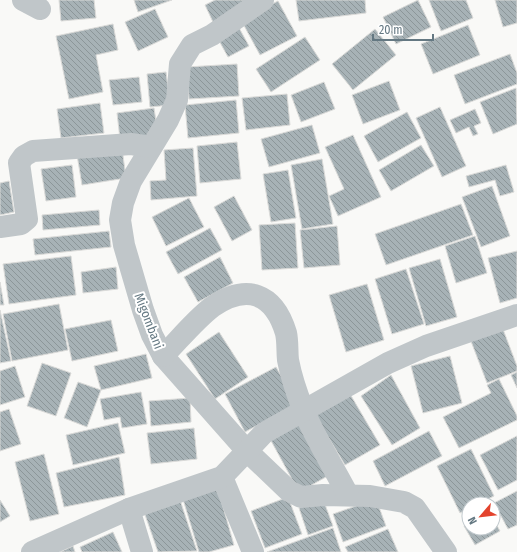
<svg xmlns="http://www.w3.org/2000/svg" width="517" height="552" viewBox="0 0 517 552" font-family="'Fira Sans Condensed',sans-serif">
	<style>
		.building { fill: url(#building-back-hatch); stroke: #dbdbd9 }
		.lines { fill: none; stroke-linecap: round; stroke-linejoin: round }
		.minor { stroke: #c0c6c9; stroke-width: 22 }
		.labels { text-anchor: middle; dominant-baseline: central; stroke-width: 4; stroke-linejoin: round; paint-order: stroke }
		.street-label { font-size: 13px; fill: #647882; stroke: #fff }
	</style>
	<defs>
		<pattern id="building-back-hatch" width="6" height="6" patternUnits="userSpaceOnUse"><rect width="6" height="6" fill="#a7b2b6"/><path d="M-1 5l2 2M0 0l6 6M5-1l2 2" fill="none" stroke="#8c9699"/></pattern>
	</defs>
	<rect width="100%" height="100%" fill="#f9f9f7"/>
	<!-- building -->
	<g class="building">
		<path d="M59,0H94L96,18L61,21Z"/>
		<path d="M134,0H172L138,12Z"/>
		<path d="M215,0H251L213,22L205,5Z"/>
		<path d="M296,0H365L366,13L299,21Z"/>
		<path d="M418,0L431,27L396,44L383,17Z"/>
		<path d="M429,0H466L473,18L441,31Z"/>
		<path d="M495,0H517V23L503,27Z"/>
		<path d="M278,1L297,36L260,55L241,20Z"/>
		<path d="M155,9L168,37L138,51L125,22Z"/>
		<path d="M113,24L118,50L96,55L103,92L69,99L56,36Z"/>
		<path d="M468,25L480,55L433,74L421,44Z"/>
		<path d="M238,26L249,46L228,57L217,37Z"/>
		<path d="M375,29L396,55L353,90L332,64Z"/>
		<path d="M305,37L320,60L271,92L256,69Z"/>
		<path d="M510,54L517,73V84L465,104L454,75Z"/>
		<path d="M237,64L239,96L189,99L187,67Z"/>
		<path d="M166,72L170,105L150,107L147,74Z"/>
		<path d="M139,77L142,102L113,105L109,80Z"/>
		<path d="M389,81L400,110L363,124L352,95Z"/>
		<path d="M324,82L335,109L301,122L291,95Z"/>
		<path d="M516,88L517,124L493,134L480,102Z"/>
		<path d="M287,94L290,125L246,130L242,98Z"/>
		<path d="M236,100L239,133L188,138L185,105Z"/>
		<path d="M100,103L104,133L61,138L57,109Z"/>
		<path d="M440,107L466,166L442,177L416,118Z"/>
		<path d="M154,108L158,134L120,139L117,113Z"/>
		<path d="M475,109L481,123L474,126L478,134L473,136L469,127L456,133L450,120Z"/>
		<path d="M407,112L421,138L378,162L364,136Z"/>
		<path d="M312,125L320,153L269,167L261,139Z"/>
		<path d="M353,135L381,197L338,216L329,196L344,189L325,147Z"/>
		<path d="M237,142L241,179L200,183L197,146Z"/>
		<path d="M421,145L434,166L391,191L379,170Z"/>
		<path d="M122,148L126,178L82,185L77,155Z"/>
		<path d="M193,148L197,196L151,200L150,181L166,180L164,150Z"/>
		<path d="M322,159L333,224L302,229L291,165Z"/>
		<path d="M72,165L76,197L46,201L41,169Z"/>
		<path d="M506,165L514,192L500,196L495,180L469,187L466,176Z"/>
		<path d="M288,170L296,218L271,222L263,174Z"/>
		<path d="M9,181L14,212L0,215V183Z"/>
		<path d="M492,186L510,236L481,247L462,197Z"/>
		<path d="M234,196L252,230L232,241L214,207Z"/>
		<path d="M189,198L204,227L166,246L152,217Z"/>
		<path d="M461,204L473,235L386,265L375,234Z"/>
		<path d="M99,210L100,225L43,230L42,215Z"/>
		<path d="M295,223L298,268L262,270L259,225Z"/>
		<path d="M337,226L340,265L304,268L300,230Z"/>
		<path d="M210,228L222,250L178,274L166,252Z"/>
		<path d="M109,231L111,247L35,255L33,239Z"/>
		<path d="M475,236L487,273L456,283L445,246Z"/>
		<path d="M517,251V298L500,303L488,258Z"/>
		<path d="M71,256L76,295L9,304L3,264Z"/>
		<path d="M220,257L233,283L198,302L184,277Z"/>
		<path d="M440,259L457,317L426,326L409,268Z"/>
		<path d="M116,267L118,289L83,293L81,272Z"/>
		<path d="M406,269L424,324L392,334L375,279Z"/>
		<path d="M0,282L4,305H0Z"/>
		<path d="M367,284L384,340L346,352L329,295Z"/>
		<path d="M59,304L68,350L12,361L3,314Z"/>
		<path d="M0,310L11,361L0,363Z"/>
		<path d="M111,320L118,351L72,361L65,329Z"/>
		<path d="M501,324L517,366V371L487,383L469,336Z"/>
		<path d="M219,332L248,377L215,399L186,354Z"/>
		<path d="M146,354L152,378L101,390L94,366Z"/>
		<path d="M450,356L462,403L423,413L411,366Z"/>
		<path d="M42,363L71,373L56,416L27,406Z"/>
		<path d="M15,366L25,397L0,405V371Z"/>
		<path d="M276,367L297,404L245,432L225,394Z"/>
		<path d="M517,372V388L511,375Z"/>
		<path d="M391,375L420,428L392,445L361,396Z"/>
		<path d="M499,379L517,416V420L459,448L443,417L491,393L487,385Z"/>
		<path d="M78,382L101,390L87,427L64,418Z"/>
		<path d="M141,392L147,424L122,428L120,417L104,420L100,399Z"/>
		<path d="M350,394L380,445L345,465L315,415Z"/>
		<path d="M190,398L191,422L151,426L149,401Z"/>
		<path d="M9,409L21,444L0,451V412Z"/>
		<path d="M302,418L333,473L299,492L269,437Z"/>
		<path d="M118,423L125,453L73,465L66,435Z"/>
		<path d="M194,428L197,459L151,464L147,433Z"/>
		<path d="M429,431L442,456L385,486L373,461Z"/>
		<path d="M517,436V480L498,490L480,455Z"/>
		<path d="M471,449L494,496L478,504H469V508L460,513L437,466Z"/>
		<path d="M44,454L59,514L30,521L15,462Z"/>
		<path d="M119,457L125,495L64,507L56,473Z"/>
		<path d="M217,486L234,545L209,552H199L182,496Z"/>
		<path d="M517,491V525L508,529L494,503Z"/>
		<path d="M179,497L197,551L158,552L143,509Z"/>
		<path d="M288,497L302,534L265,548L251,511Z"/>
		<path d="M323,499L333,526L308,535L299,508Z"/>
		<path d="M376,499L386,526L343,542L333,514Z"/>
		<path d="M0,500L10,516L0,522Z"/>
		<path d="M493,519L500,531L475,545L464,526L469,523V528H493Z"/>
		<path d="M333,528L341,552H267Z"/>
		<path d="M388,529L398,552H348L345,547Z"/>
		<path d="M113,532L122,552H82L80,547Z"/>
		<path d="M73,546L75,552H60Z"/>
	</g>
	<g class="lines">
		<!-- minor -->
		<g class="minor">
			<path d="M23,0L40,9"/>
			<path d="M263,0L212,35L192,45L180,64L177,100L168,120L131,181L123,203L120,220L124,245L143,310L152,335L163,356L247,451L289,491L301,497L323,495L370,496L404,502L415,508L446,552"/>
			<path d="M0,227L21,224L27,219L19,163L24,156L33,151L131,144L151,147"/>
			<path d="M163,356C179,340 194,321 212,307C247,283 274,293 286,333C288,342 287,351 288,360C291,376 297,394 303,409C315,438 334,468 348,495"/>
			<path d="M222,477L253,552"/>
			<path d="M129,509L142,552"/>
			<path d="M32,552L129,509L222,477L264,433L388,363L426,346L517,315"/>
		</g>
	</g>
	<g class="labels">
		<!-- street labels -->
		<g class="street-label">
			<text transform="translate(149 321) rotate(69)">Migombani</text>
		</g>
	</g>
	<!-- north arrow -->
	<g transform="translate(481 516) rotate(242)"><circle r="19" fill="#ffffff" stroke="#c1c9cd"/>
	<path d="M0-3L7 15L0 10L-7 15Z" fill="#e3432d"/>
	<text y="-6" font-size="11" font-weight="bold" text-anchor="middle" fill="#647882">N</text>
	</g>
	<!-- scale -->
	<path d="M373 34v6h60v-6" fill="none" stroke="#647882" stroke-width="2"/>
	<text x="379" y="34" font-size="12" fill="#647882" stroke="#ffffff" stroke-width="3" paint-order="stroke">20 m</text>
</svg>
